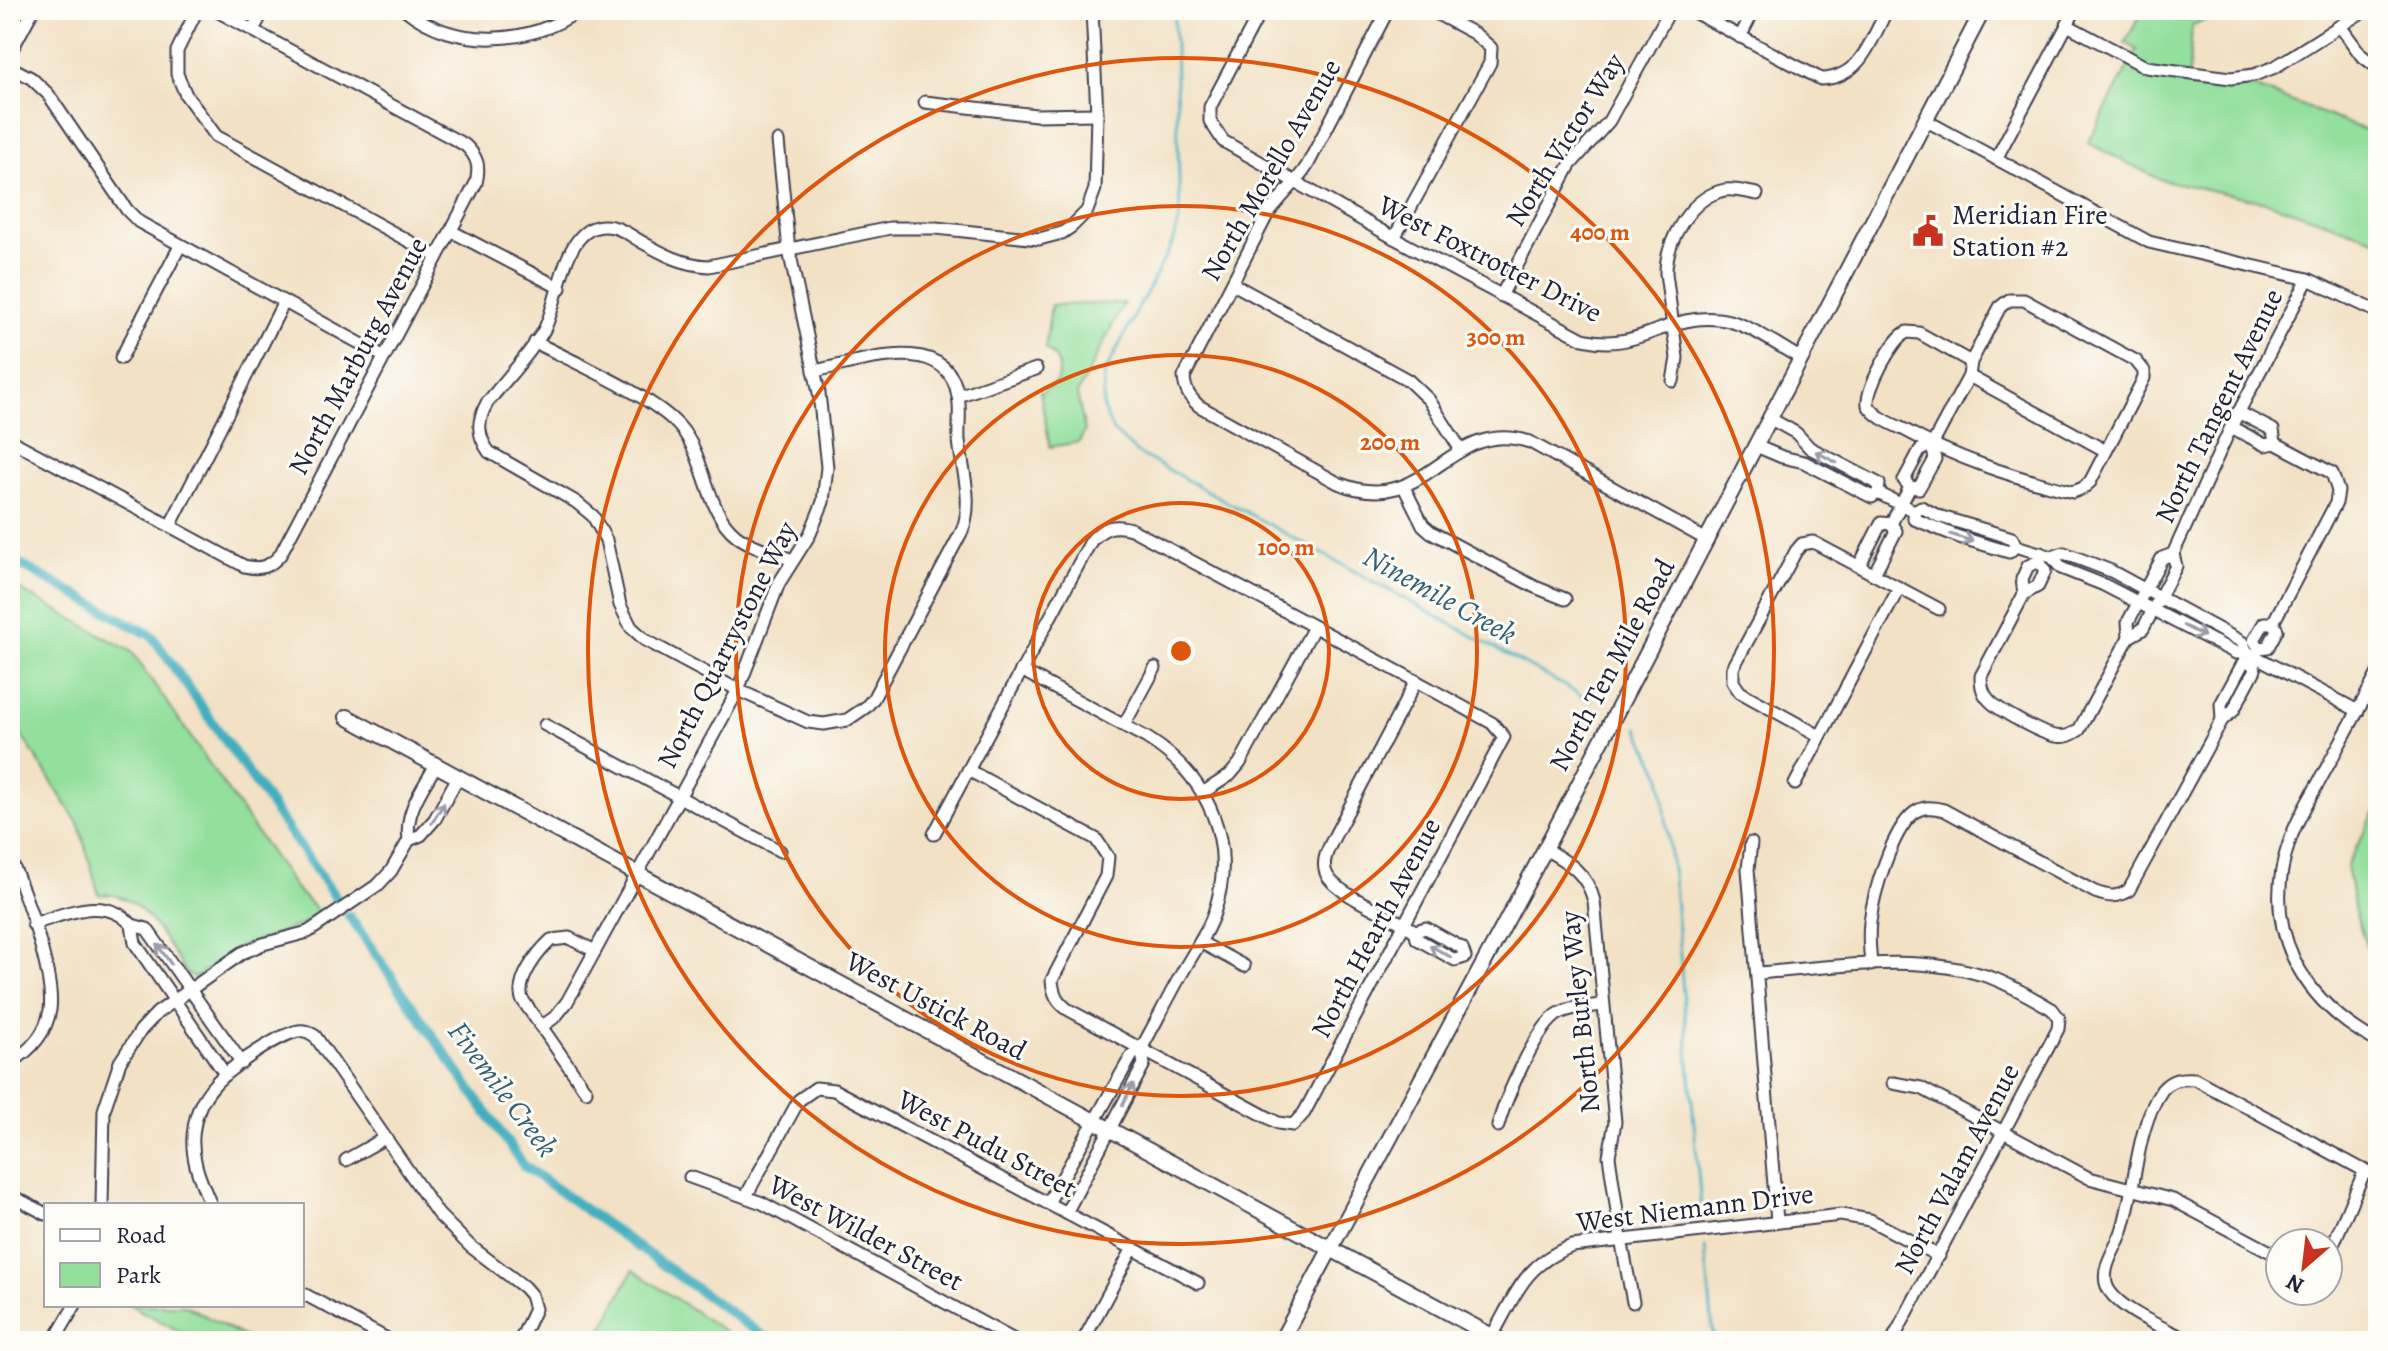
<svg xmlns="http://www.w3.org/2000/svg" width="2388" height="1351" viewBox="0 0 2388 1351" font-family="Alegreya,serif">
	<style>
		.green { fill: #93df9c; stroke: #5a806c; stroke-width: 2 }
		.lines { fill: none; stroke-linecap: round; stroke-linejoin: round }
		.stream { stroke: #42afc0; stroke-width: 3 }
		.canal { stroke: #42afc0; stroke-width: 10 }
		.minor-casing { stroke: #413f50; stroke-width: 15 }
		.major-casing { stroke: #413f50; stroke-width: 18 }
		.minor { stroke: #fff; stroke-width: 11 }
		.major { stroke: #fff; stroke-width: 14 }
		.oneway { stroke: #9c9ca7 }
		.ring { fill: none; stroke: #de560e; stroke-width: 4 }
		.labels { text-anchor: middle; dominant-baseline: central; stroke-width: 6; stroke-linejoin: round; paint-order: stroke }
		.street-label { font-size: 28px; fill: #22223b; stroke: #fdfcf7 }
		.poi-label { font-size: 28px; fill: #22223b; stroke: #fdfcf7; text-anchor: start }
		.water-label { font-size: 30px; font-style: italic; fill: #306177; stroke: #fdfcf7 }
		.centre { fill: #de560e; stroke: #fdfcf7; stroke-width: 4 }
		.ring-label { font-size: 24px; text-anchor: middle; font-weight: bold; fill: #de560e; stroke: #fdfcf7; stroke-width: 6; stroke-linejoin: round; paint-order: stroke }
	</style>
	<rect width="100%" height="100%" fill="#fdfcf7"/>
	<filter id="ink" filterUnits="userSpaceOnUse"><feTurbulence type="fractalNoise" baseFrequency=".0125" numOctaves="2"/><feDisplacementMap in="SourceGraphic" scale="16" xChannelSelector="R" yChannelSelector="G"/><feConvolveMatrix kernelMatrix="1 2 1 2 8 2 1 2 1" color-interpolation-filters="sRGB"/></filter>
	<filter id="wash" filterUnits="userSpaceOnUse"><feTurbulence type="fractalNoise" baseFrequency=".006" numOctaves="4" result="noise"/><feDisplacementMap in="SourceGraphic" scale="32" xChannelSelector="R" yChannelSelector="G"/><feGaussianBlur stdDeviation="1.8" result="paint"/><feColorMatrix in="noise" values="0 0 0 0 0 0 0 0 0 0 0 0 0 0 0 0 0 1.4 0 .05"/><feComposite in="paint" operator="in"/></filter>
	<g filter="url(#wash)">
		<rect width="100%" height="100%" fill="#f2e1c4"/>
		<!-- green -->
		<g class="green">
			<path d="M2143,10H2234L2192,25L2188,85L2229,90L2254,87L2378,135V240L2270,203L2159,179L2088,143L2137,50L2125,43Z"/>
			<path d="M1124,303L1077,394L1085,431L1079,442L1050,447L1040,392C1063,385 1066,360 1045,349L1051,305Z"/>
			<path d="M10,584L132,652L295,888L321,914L316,919L242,946L194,978L186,973C166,944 142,889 99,895L79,825L10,717Z"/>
			<path d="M2378,806V969L2373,966L2355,912L2347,865Z"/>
			<path d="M633,1270L739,1341H596Z"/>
			<path d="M130,1305H185L252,1341H198Z"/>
		</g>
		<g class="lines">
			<!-- stream -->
			<g class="stream">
				<path d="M1174,10L1180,215L1173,242L1104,374L1103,409L1113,431L1136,452L1592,701"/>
				<path d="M1638,728L1661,776L1674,884L1701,1207"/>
				<path d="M1705,1247L1714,1341"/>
			</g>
			<!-- canal -->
			<g class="canal">
				<path d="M10,559L152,636L338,901"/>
				<path d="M349,916L524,1166L770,1341"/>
			</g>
		</g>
	</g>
	<g filter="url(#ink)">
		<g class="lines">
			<defs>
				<g id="minor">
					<path d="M197,10L177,51V74L186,95L216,136L436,256"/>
					<path d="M406,10C454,49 530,46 579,10"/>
					<path d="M1261,10L1210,107V121L1223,141L1394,238L1583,339C1640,353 1667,313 1718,319C1748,322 1776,345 1802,359"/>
					<path d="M1388,10L1307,166C1295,185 1278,198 1266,217L1184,377C1185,390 1189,397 1199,406L1338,483C1428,520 1447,416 1530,442L1707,540"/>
					<path d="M1690,10L1821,79C1861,78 1871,40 1887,10"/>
					<path d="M2067,25L2146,67L2231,78L2254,75L2275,67L2365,10"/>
					<path d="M2340,26L2361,55L2378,68"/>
					<path d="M253,30L264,10"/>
					<path d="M1740,37L1754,10"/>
					<path d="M10,53L33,10"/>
					<path d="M10,67L31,78L48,94L127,210L139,222L383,356"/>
					<path d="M925,102L1036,115L1097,114"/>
					<path d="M1925,120L2149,242L2308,279L2378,312"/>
					<path d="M1996,159L2075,10"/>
					<path d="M451,231L560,288"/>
					<path d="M1394,238L1490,63L1491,48L1475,34L1430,10"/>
					<path d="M1233,284L1408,380L1429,400L1461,450"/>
					<path d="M10,292H13"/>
					<path d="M1501,296L1570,165L1609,121L1670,10"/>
					<path d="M535,342C575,363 651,395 679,426C707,457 705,511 736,535C751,547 774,552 792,560"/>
					<path d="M121,358L180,246"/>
					<path d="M814,371C858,363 947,329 958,396C961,410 958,426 959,440C962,471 974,501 962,531L873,699L866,707L847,720L824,724L808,722L738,690L645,640L631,627L620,605L606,540L593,516L576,502L489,452C477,435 477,421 487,403C505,380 529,356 544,330C561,298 563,216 613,227C622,229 632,236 640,241C663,254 683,265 709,266L890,228H936L1039,239L1062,233L1071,227L1087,211L1095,189L1097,114L1092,10"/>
					<path d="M1969,376L2106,451"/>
					<path d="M1673,381L1677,358L1666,273C1666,241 1690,197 1725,190C1735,189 1747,192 1757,194"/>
					<path d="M958,396L1036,369"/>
					<path d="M1771,419L1796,433L1810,448L1879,484L1878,493"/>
					<path d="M2231,427L2265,445L2275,443L2273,430L2238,412"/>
					<path d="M10,440L244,566C260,570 270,567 280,555L476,183C480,167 478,157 465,145L215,10"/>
					<path d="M1932,445L1969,376L1971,362L2000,307L2009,300H2024L2136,361L2144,371V378L2090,482L2083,488L2073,492C2013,477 1957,459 1903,429C1890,423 1875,417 1868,405C1866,389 1893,338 1907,332L1919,333L1971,362"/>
					<path d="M1756,446L1782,457L1804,462L1872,497L1878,493L1914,511V519L1959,537L2009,552L2016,546"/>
					<path d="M1404,487L1423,525L1431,532L1535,587L1565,599"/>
					<path d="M1914,511L1921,507L1938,516L2012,538L2016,546L2052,557L2064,553L2111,571L2242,642L2247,652L2236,653L2104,585L2061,568L2052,557"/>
					<path d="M170,526L284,302"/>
					<path d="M2173,554L2176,566L2143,629L2129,637L2128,622L2162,558L2173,554L2231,427L2308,279"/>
					<path d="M2039,561L2028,566L2022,579L2024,594L2038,586L2045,571L2039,561L2041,553"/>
					<path d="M1859,566L1881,523L1891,524"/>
					<path d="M1874,574L1896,531L1891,524L1910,487L1904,480L1920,450L1932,445L1935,459L1919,488L1910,487"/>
					<path d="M2024,594L1981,676C1981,685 1982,693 1989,700C1999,711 2040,733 2055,736C2065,738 2071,735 2079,730L2129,637"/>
					<path d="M2264,623H2273L2277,630L2268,647L2259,648L2254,640Z"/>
					<path d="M2273,623L2336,503L2338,491L2332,473L2275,443"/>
					<path d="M2247,652L2358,711"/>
					<path d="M2252,662L2255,670L2233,711L2222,720L2221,704L2243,663Z"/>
					<path d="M1021,670L1147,738C1208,776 1238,843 1214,913C1207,934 1193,953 1182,973C1168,998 1155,1024 1141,1049"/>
					<path d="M2378,673C2359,709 2339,745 2320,780C2309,800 2297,819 2290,840C2259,927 2301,1001 2378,1042"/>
					<path d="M545,725L780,851"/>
					<path d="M1124,725L1155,668"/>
					<path d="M1820,736L1740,692L1733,682V668L1796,551L1802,544L1813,542L1939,609"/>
					<path d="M1795,784L1899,588"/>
					<path d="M1204,792L1230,775L1240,763L1314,627"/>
					<path d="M934,834C986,736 1038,638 1091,541C1103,527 1114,524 1131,529L1416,681L1492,723L1504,737L1304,1113L1293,1125L1278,1123L1067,1009C1057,1001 1053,994 1052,980L1106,876L1108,857L1096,839L968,770"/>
					<path d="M409,840C404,812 423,788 436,765"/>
					<path d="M1751,843L1748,869L1777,1221"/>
					<path d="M1545,849C1569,863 1587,873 1594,901L1615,1122L1609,1156L1621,1239L1633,1302"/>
					<path d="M10,859C25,892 55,976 50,1010C46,1034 30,1051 10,1063"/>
					<path d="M33,924C66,914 105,894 132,925"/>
					<path d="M1415,931L1426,928L1462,948L1465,957L1455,960L1417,939L1415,931L1405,925C1386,914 1333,892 1326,873C1321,860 1329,848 1334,837L1416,681"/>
					<path d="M1200,942L1244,966"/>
					<path d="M1871,965C1870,951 1868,936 1870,922C1873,894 1892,830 1914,813C1923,806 1933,807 1944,810L2095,892C2109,897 2117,898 2129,890L2222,720"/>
					<path d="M1759,973C1834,967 1918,952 1992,978C2013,986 2033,998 2052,1009L2059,1018L2058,1029L1892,1341"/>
					<path d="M541,1027L555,1017L567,1002L738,690L779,583L810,534L823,502L827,467L819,393L789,250L778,141"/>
					<path d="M225,1074L135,943L132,925L147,929L242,1063"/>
					<path d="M1893,1083L1921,1088L2089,1178L2173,1200L2280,1257"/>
					<path d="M586,1091L522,999C516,980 537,953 551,940L569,938L595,951"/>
					<path d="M1498,1126C1504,1101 1538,1023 1560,1013C1573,1006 1590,1007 1603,1005"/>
					<path d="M346,1160L385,1138"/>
					<path d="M690,1177L762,1203L1016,1341"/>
					<path d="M10,1195L46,1214"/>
					<path d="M746,1196L799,1100L816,1088L834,1090L1198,1283"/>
					<path d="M1048,1203L1132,1055L1141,1049L1144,1064L1066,1213"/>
					<path d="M102,1205L104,1110L120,1062L141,1030L157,1013L242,953L263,944L308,932L379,884L391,871L409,840L421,835L435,819L458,777"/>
					<path d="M211,1205C200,1180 189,1156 194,1128C196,1112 204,1096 215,1084C227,1070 286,1028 304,1031C308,1031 311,1034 315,1036L438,1214L470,1246L524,1287L531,1295L535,1309L520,1341"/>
					<path d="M2328,1256L2365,1170"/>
					<path d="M302,1293L391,1341"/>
					<path d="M1492,1336C1516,1294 1524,1264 1572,1246L1841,1215L1870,1220L1939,1256"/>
					<path d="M54,1341L75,1305"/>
					<path d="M1083,1341L1133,1248"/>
					<path d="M2189,1341C2167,1329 2111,1307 2106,1283C2102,1265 2117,1247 2122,1231C2136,1188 2136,1127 2162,1090C2171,1079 2181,1078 2195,1079L2378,1178"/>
				</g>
				<g id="major">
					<path d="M347,717L1501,1341"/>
					<path d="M1281,1341L1545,849L1983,10"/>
				</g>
			</defs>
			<!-- minor casing -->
			<use href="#minor" class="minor-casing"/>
			<!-- major casing -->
			<use href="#major" class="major-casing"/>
			<!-- minor -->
			<use href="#minor" class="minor"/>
			<!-- major -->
			<use href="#major" class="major"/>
		</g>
		<!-- one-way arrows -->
		<defs><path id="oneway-shaft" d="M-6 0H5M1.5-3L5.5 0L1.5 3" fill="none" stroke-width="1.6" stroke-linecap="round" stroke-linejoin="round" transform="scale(2)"/></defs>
		<g class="oneway">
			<use href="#oneway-shaft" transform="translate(1826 457) rotate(-152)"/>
			<use href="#oneway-shaft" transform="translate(1962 538) rotate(18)"/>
			<use href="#oneway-shaft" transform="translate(2194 631) rotate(27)"/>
			<use href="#oneway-shaft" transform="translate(438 813) rotate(-59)"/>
			<use href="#oneway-shaft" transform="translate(1440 951) rotate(-151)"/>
			<use href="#oneway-shaft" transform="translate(164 954) rotate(-125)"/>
			<use href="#oneway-shaft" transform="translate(1128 1094) rotate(-63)"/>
		</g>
	</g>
	<!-- distance rings -->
	<g class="ring">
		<circle cx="1181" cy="651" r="148"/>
		<circle cx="1181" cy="651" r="296"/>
		<circle cx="1181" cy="651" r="445"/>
		<circle cx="1181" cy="651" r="593"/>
	</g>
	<!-- icons -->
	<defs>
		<symbol id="civic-bare" viewBox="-9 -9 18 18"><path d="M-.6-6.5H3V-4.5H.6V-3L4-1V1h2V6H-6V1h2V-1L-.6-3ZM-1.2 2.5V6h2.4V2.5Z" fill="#c8321e" stroke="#fdfcf7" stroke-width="2.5" paint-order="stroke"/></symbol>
	</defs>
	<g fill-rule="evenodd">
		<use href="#civic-bare" x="1906" y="209" width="44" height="44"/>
	</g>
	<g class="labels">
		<!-- street labels -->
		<g class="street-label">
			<text transform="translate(1565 140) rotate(-58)">North Victor Way</text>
			<text transform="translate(1271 170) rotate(-60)">North Morello Avenue</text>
			<text transform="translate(1490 259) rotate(27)">West Foxtrotter Drive</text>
			<text transform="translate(358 356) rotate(-62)">North Marburg Avenue</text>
			<text transform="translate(2219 406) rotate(-64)">North Tangent Avenue</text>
			<text transform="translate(727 645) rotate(-63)">North Quarrystone Way</text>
			<text transform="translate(1612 665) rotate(-62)">North Ten Mile Road</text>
			<text transform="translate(1376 928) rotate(-62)">North Hearth Avenue</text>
			<text transform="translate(936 1006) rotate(28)">West Ustick Road</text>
			<text transform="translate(1580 1012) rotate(-96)">North Burley Way</text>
			<text transform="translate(987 1144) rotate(28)">West Pudu Street</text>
			<text transform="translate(1957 1169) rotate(-62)">North Valam Avenue</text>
			<text transform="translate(1695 1208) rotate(-7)">West Niemann Drive</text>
			<text transform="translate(866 1233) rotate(28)">West Wilder Street</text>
		</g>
		<!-- poi labels -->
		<g class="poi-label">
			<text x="1952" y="215">Meridian Fire<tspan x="1952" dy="32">Station #2</tspan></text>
		</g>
		<!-- water labels -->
		<g class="water-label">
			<text transform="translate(1440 595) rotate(29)">Ninemile Creek</text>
			<text transform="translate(503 1089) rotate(53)">Fivemile Creek</text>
		</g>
	</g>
	<circle cx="1181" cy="651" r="12" class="centre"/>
	<g class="ring-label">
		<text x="1600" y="240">400 m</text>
		<text x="1496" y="345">300 m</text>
		<text x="1390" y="450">200 m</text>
		<text x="1286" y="555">100 m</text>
	</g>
	<!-- margin -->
	<rect width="2388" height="1351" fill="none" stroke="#fdfcf7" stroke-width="40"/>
	<!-- legend -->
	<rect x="44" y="1203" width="260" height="104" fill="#fdfcf7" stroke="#a5a5ac" stroke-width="2"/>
	<rect x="60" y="1229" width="40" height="12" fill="#ffffff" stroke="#a5a5ac" stroke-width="2"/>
	<text x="116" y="1243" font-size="24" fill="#22223b">Road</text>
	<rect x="60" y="1263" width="40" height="24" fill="#93df9c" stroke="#a5a5ac" stroke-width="2"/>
	<text x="116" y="1283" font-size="24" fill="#22223b">Park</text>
	<!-- north arrow -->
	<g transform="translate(2304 1267) rotate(208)"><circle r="38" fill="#fdfcf7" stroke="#a5a5ac" stroke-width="2"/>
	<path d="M0-6L14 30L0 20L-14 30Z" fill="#c8321e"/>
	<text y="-12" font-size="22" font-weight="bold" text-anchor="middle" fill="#22223b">N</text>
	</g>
</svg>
